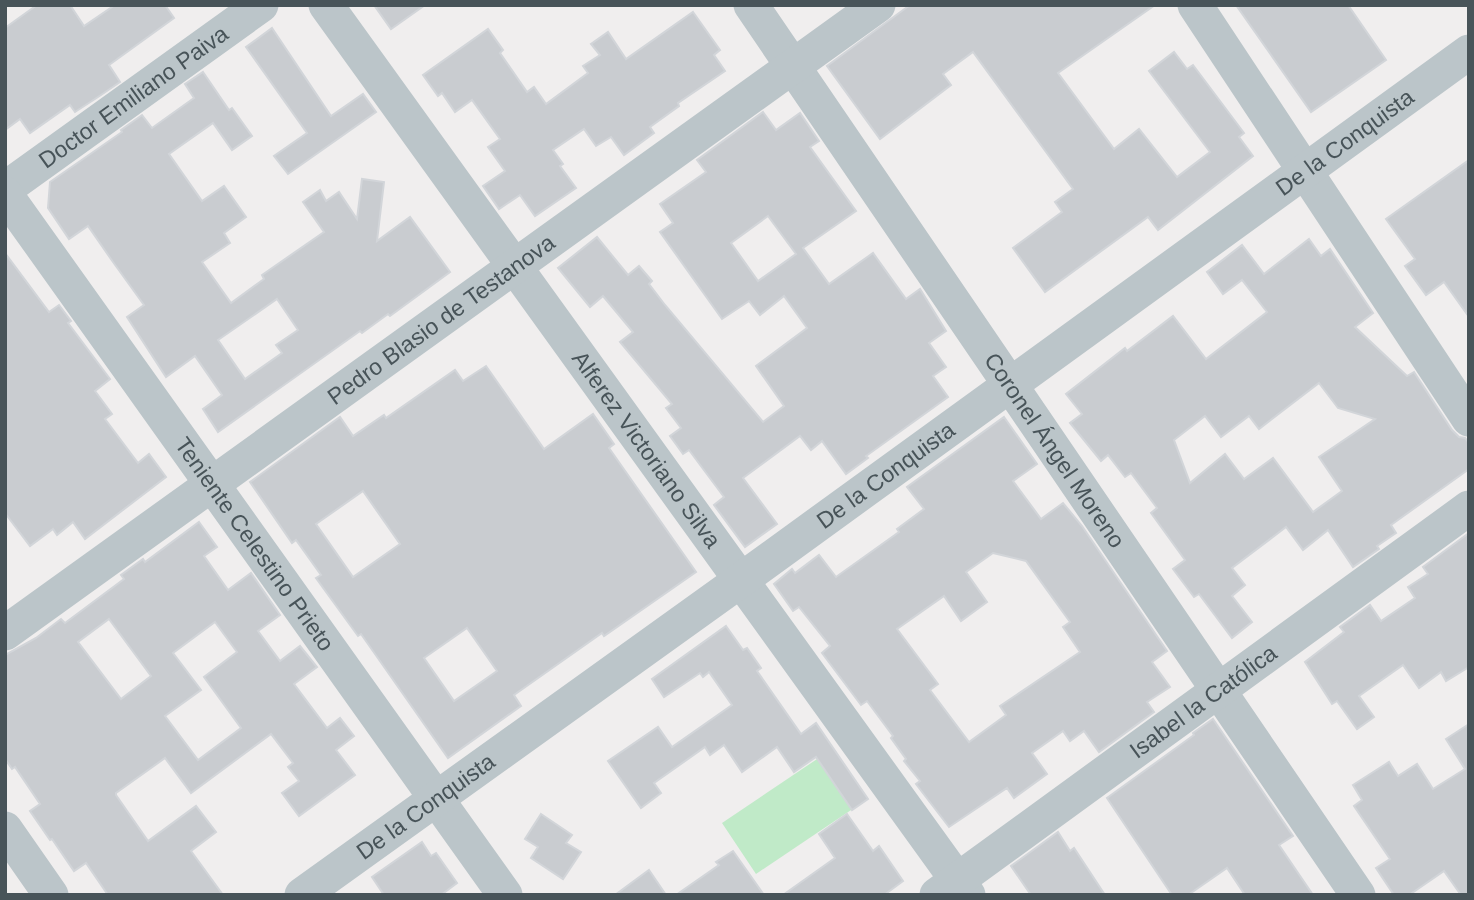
<svg xmlns="http://www.w3.org/2000/svg" width="1474" height="900" viewBox="0 0 1474 900" font-family="Arial,sans-serif">
	<style>
		.green { fill: #c0eac8 }
		.building { fill: #c9ccd0; stroke: #d2d5d9; stroke-width: 2; fill-rule: evenodd }
		.lines { fill: none; stroke-linecap: round; stroke-linejoin: round }
		.minor { stroke: #bbc5c9; stroke-width: 35 }
		.labels { text-anchor: middle; dominant-baseline: central; stroke-width: 5; stroke-linejoin: round; paint-order: stroke }
		.street-label { font-size: 23px; fill: #485459; stroke: #fff }
	</style>
	<rect width="100%" height="100%" fill="#f0eeee"/>
	<!-- green -->
	<path class="green" d="M826,753L860,804L756,874L722,823Z"/>
	<!-- building -->
	<g class="building">
		<path d="M37,5H70L84,26L115,5H165L174,18L109,65L120,82L98,97L75,112L70,105L30,133L20,119L5,130V28Z"/>
		<path d="M374,5H425L391,29Z"/>
		<path d="M910,5H1155L1058,73L1114,149L1139,129L1177,177L1210,152L1149,71L1174,52L1187,69L1193,65L1244,133L1239,137L1253,156L1158,230L1148,217L1045,292L1013,248L1062,212L1055,202L1073,189L973,52L943,74L951,85L880,139L827,66Z"/>
		<path d="M1236,5H1348L1386,60L1311,112Z"/>
		<path d="M693,12L720,50L714,55L725,71L678,103L679,106L650,127L654,133L624,155L611,137L596,146L584,129L553,150L563,164L560,166L576,188L535,216L520,195L499,209L483,186L505,171L488,147L500,139L472,100L455,112L442,93L438,96L423,75L488,29L503,50L500,53L527,92L534,87L546,104L588,73L583,66L600,55L591,44L608,32L626,59Z"/>
		<path d="M272,28L331,116L363,94L376,112L288,174L274,156L307,133L246,47Z"/>
		<path d="M203,72L229,110L232,108L252,136L232,150L213,123L169,154L202,201L224,186L246,217L224,233L230,243L202,262L231,303L264,279L262,275L324,232L303,202L320,190L326,201L339,192L357,219L362,179L384,182L377,241L410,217L450,272L390,316L388,314L362,333L360,331L218,432L203,409L222,395L195,356L166,377L127,317L144,305L113,262L88,226L69,239L48,208L50,182L122,132L121,130L142,115L152,128L194,98L185,84ZM277,299L298,330L276,345L282,353L245,379L218,340Z"/>
		<path d="M763,112L776,130L800,113L819,141L810,147L856,211L803,248L829,284L873,253L906,299L920,289L946,331L929,343L946,367L933,376L948,397L866,456L868,458L846,474L822,441L811,450L800,436L743,478L777,524L745,547L714,505L724,497L689,450L683,454L670,436L681,428L666,408L672,404L620,342L633,332L603,296L590,307L558,268L597,237L628,275L639,266L652,281L649,284L665,305L763,422L784,406L756,366L807,328L784,296L760,315L749,301L722,319L660,232L673,223L660,204L706,172L697,160ZM768,216L796,254L758,281L731,243Z"/>
		<path d="M1469,160V317L1444,282L1426,295L1405,266L1415,259L1386,219Z"/>
		<path d="M1309,239L1321,256L1330,249L1373,313L1355,327L1407,376L1414,372L1452,430L1459,437L1465,438L1469,443V469L1391,525L1396,533L1377,546L1379,549L1353,567L1328,530L1303,550L1286,527L1232,568L1245,585L1232,596L1252,622L1232,638L1199,594L1194,597L1173,569L1185,560L1151,513L1157,508L1131,473L1125,477L1108,455L1101,461L1070,423L1082,414L1066,394L1125,348L1127,351L1173,316L1206,359L1267,312L1242,280L1223,294L1207,272L1242,245L1264,274ZM1319,383L1338,408L1375,419L1319,457L1342,491L1313,512L1273,458L1244,479L1225,454L1190,483L1174,440L1205,416L1221,437L1249,416L1259,429Z"/>
		<path d="M5,253L49,312L59,305L71,321L68,323L110,379L95,391L112,414L105,419L138,463L149,454L166,477L85,539L73,522L57,535L53,529L30,546L5,513Z"/>
		<path d="M486,366L544,449L593,414L614,444L609,448L696,572L604,636L602,633L514,695L521,706L448,758L361,634L358,636L316,578L321,575L296,540L292,543L250,482L340,417L353,436L384,415L386,418L455,370L463,381ZM363,491L400,544L353,577L316,524ZM467,628L497,671L454,701L424,658Z"/>
		<path d="M1004,417L1037,464L1013,481L1041,519L1063,503L1082,526L1167,651L1152,662L1170,687L1147,702L1154,712L1099,752L1084,731L1070,741L1063,731L1032,753L1047,774L1014,798L1007,788L949,827L916,784L920,781L904,761L906,759L891,738L893,736L867,701L861,705L822,653L830,646L799,607L793,611L774,584L792,569L795,573L819,555L836,577L899,532L897,529L924,509L907,487ZM993,553L1026,561L1070,622L1063,627L1080,652L1000,706L1006,715L969,742L930,690L938,684L897,629L944,596L961,621L987,602L966,572Z"/>
		<path d="M199,522L217,547L204,556L228,590L251,573L280,615L258,631L280,661L300,646L317,667L294,684L327,728L340,718L354,736L336,750L355,775L299,816L282,793L299,781L288,767L293,763L271,734L191,793L165,758L116,793V795L148,841L196,806L216,832L191,851L223,895H108L86,863L74,871L52,839L50,840L30,811L40,804L15,767L12,769L5,759V655L36,638L61,619L65,623L124,579L121,575L143,559L145,562ZM109,619L151,676L121,699L78,642ZM215,622L237,652L204,677L241,728L198,760L165,716L201,690L173,653Z"/>
		<path d="M1469,533V667L1446,681L1441,672L1419,688L1403,665L1359,696L1374,717L1357,729L1337,701L1332,704L1305,662L1344,632L1340,627L1370,605L1381,621L1415,598L1408,587L1428,574L1423,567Z"/>
		<path d="M726,626L743,650L747,648L761,668L757,671L801,734L816,723L868,799L852,810L816,757L794,772L777,747L742,772L724,745L710,755L705,747L654,783L661,793L641,808L608,761L658,727L672,747L732,705L709,672L703,677L700,673L664,697L652,679Z"/>
		<path d="M1213,719L1293,836L1279,845L1313,895H1245L1227,868L1188,895H1172L1107,798L1194,735L1193,733Z"/>
		<path d="M1469,724V895H1461L1444,871L1409,895H1394L1376,868L1390,859L1354,806L1362,800L1353,785L1389,762L1398,776L1417,764L1433,789L1465,769L1446,739Z"/>
		<path d="M541,814L572,835L566,843L581,852L563,879L531,858L538,847L525,839Z"/>
		<path d="M847,814L873,851L879,846L903,881L884,895H783L835,858L819,834Z"/>
		<path d="M1058,832L1070,851L1074,848L1105,895H1031L1011,866Z"/>
		<path d="M422,842L431,856L436,853L457,883L441,895H384L372,877Z"/>
		<path d="M733,851L764,895H676L719,865L716,862Z"/>
		<path d="M649,870L666,895H615Z"/>
	</g>
	<g class="lines">
		<!-- minor -->
		<g class="minor">
			<path id="s1" d="M326,5L968,895"/>
			<path id="s2" d="M751,5L1358,895"/>
			<path d="M1195,5L1469,419"/>
			<path id="s3" d="M5,189L261,5"/>
			<path id="s4" d="M5,194L505,895"/>
			<path id="s5" d="M5,633L878,5"/>
			<path d="M5,829L51,895"/>
			<path id="s6" d="M302,895L741,580L1469,52"/>
			<path id="s7" d="M937,895L1469,508"/>
		</g>
	</g>
	<g class="labels">
		<!-- street labels -->
		<g class="street-label">
			<text stroke="none"><textPath href="#s3" startOffset="158">Doctor Emiliano Paiva</textPath></text>
			<text stroke="none"><textPath href="#s6" startOffset="1286">De la Conquista</textPath></text>
			<text stroke="none"><textPath href="#s5" startOffset="537">Pedro Blasio de Testanova</textPath></text>
			<text stroke="none"><textPath href="#s1" startOffset="548">Alferez Victoriano Silva</textPath></text>
			<text stroke="none"><textPath href="#s2" startOffset="539">Coronel Ángel Moreno</textPath></text>
			<text stroke="none"><textPath href="#s6" startOffset="719">De la Conquista</textPath></text>
			<text stroke="none"><textPath href="#s4" startOffset="430">Teniente Celestino Prieto</textPath></text>
			<text stroke="none"><textPath href="#s7" startOffset="329">Isabel la Católica</textPath></text>
			<text stroke="none"><textPath href="#s6" startOffset="152">De la Conquista</textPath></text>
		</g>
	</g>
	<!-- border -->
	<rect width="1474" height="900" fill="none" stroke="#485459" stroke-width="14"/>
</svg>
